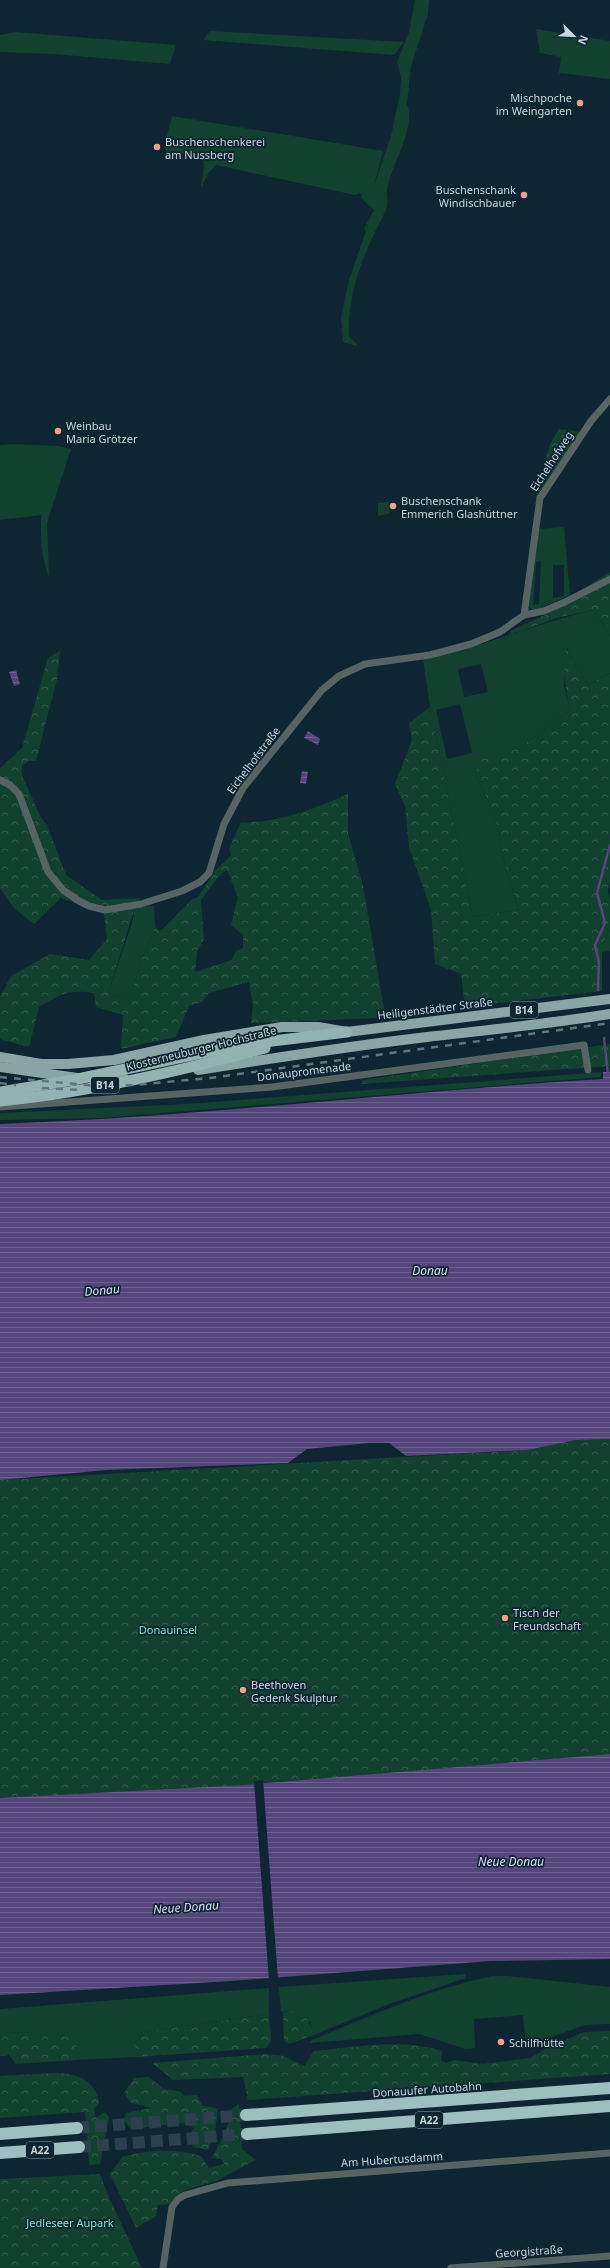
<svg xmlns="http://www.w3.org/2000/svg" width="610" height="2268" viewBox="0 0 610 2268" font-family="'Noto Sans',sans-serif">
	<style>
		.green { fill: #12412f; fill-rule: evenodd }
		.forest { fill: url(#forest-crowns); fill-rule: evenodd }
		.water { fill: url(#water-rules) }
		.pier { fill: #0e2631 }
		.lines { fill: none; stroke-linecap: round; stroke-linejoin: round }
		.stream { stroke: #54457b; stroke-width: 2.5 }
		.motorway-tunnel { stroke: #2a404b; stroke-width: 12; stroke-dasharray: 12 6; stroke-linecap: butt }
		.minor { stroke: #566464; stroke-width: 7 }
		.primary { stroke: #89a5a5; stroke-width: 10 }
		.trunk { stroke: #93b2b2; stroke-width: 11 }
		.motorway { stroke: #9dbfbf; stroke-width: 12 }
		.rail { stroke: #62767f; stroke-width: 2.5; stroke-dasharray: 7 7; stroke-linecap: butt }
		.poi-dot { fill: #f49d8b; stroke: #0e2631; stroke-width: 1.5 }
		.labels { text-anchor: middle; dominant-baseline: central; stroke-width: 3.5; stroke-linejoin: round; paint-order: stroke }
		.shield { fill: #0e2631; stroke: #90a0a9; stroke-width: 1 }
		.shield-label { font-size: 10px; font-weight: bold; fill: #c7d5dc }
		.poi-label { font-size: 11px; fill: #c7d5dc; stroke: #0e2631; text-anchor: start }
		.street-label { font-size: 11px; fill: #c7d5dc; stroke: #0e2631 }
		.park-label { font-size: 11px; fill: #7ce5b9; stroke: #0e2631 }
		.water-label { font-size: 12px; font-style: italic; fill: #e0d9fb; stroke: #0e2631 }
	</style>
	<defs>
		<pattern id="forest-crowns" width="20" height="18" patternUnits="userSpaceOnUse"><rect width="20" height="18" fill="#12412f"/><path d="M2 6a3 3 0 1 1 6 0M12 15a3 3 0 1 1 6 0" fill="none" stroke="#335c4d"/></pattern>
		<pattern id="water-rules" width="6" height="5" patternUnits="userSpaceOnUse"><rect width="6" height="5" fill="#54457b"/><path d="M0 2.5h6" fill="none" stroke="#6b5f8d"/></pattern>
	</defs>
	<rect width="100%" height="100%" fill="#0e2631"/>
	<!-- green -->
	<g class="green">
		<path d="M415,0H429L428,14L411,66L407,104C417,129 389,167 387,192C386,197 389,202 387,207C384,216 379,223 375,232C359,264 347,302 349,337L356,343L357,346L343,342L341,317L349,280L366,231L364,229L374,210L361,198L362,193L355,195L216,165L208,174L201,188L204,167L203,159L193,152L179,155L167,152L164,148L172,116L383,151L374,186L391,136L400,94L401,77L397,62L409,32Z"/>
		<path d="M536,29L610,41V79L559,73L561,57L540,53Z"/>
		<path d="M210,31L404,42L394,55L203,40Z"/>
		<path d="M15,32L176,45L170,64L53,54L0,52V35Z"/>
		<path d="M14,444L58,446L71,449L47,523L49,576C40,555 41,537 41,515L0,520V445Z"/>
		<path d="M389,502L390,513L378,516V503Z"/>
		<path d="M564,527L570,595L537,610L531,609L528,605L537,529ZM541,561L539,604L533,605L536,562ZM553,565H564V596L553,598Z"/>
		<path d="M594,610L610,636V673L588,685L571,660L567,647L564,686L570,710L520,748L475,775L494,812L505,865L519,910L473,917L430,707L423,659C481,648 536,623 594,610ZM481,664L488,692L464,697L458,669ZM460,704L472,753L447,759L436,710Z"/>
		<path d="M154,906L155,927L142,959L129,1001L108,994L132,923L135,907Z"/>
		<path d="M610,930V951L602,952V945Z"/>
		<path d="M603,1072L600,1077L102,1118L0,1120V1113L186,1104Z"/>
		<path d="M465,1974L466,1978L389,2004L314,2035L310,2022L290,2011L281,2012L279,1987Z"/>
		<path d="M492,1976H508L610,1987V2024L585,2025L526,2046L523,2015L474,2019L475,2048L466,2049L419,2034L310,2043L312,2040C370,2016 430,1989 492,1976Z"/>
		<path d="M269,1988V2014L142,2032L135,2043V2057L76,2060V2045L39,2032L0,2033V2009Z"/>
	</g>
	<!-- forest -->
	<g class="forest">
		<path d="M559,429L580,432L536,498L550,444Z"/>
		<path d="M610,572V636L594,610L560,617L509,635L512,630L567,605L592,583Z"/>
		<path d="M566,646L571,660L588,685L610,673V880L608,891L610,900V930L602,945V991L465,1007L461,974L435,964L431,910L409,847L405,806L395,784L412,740L409,723L430,707L473,917L519,910L505,865L494,812L475,775L483,757L520,748L570,710C565,686 563,671 566,646Z"/>
		<path d="M60,651L57,679L36,761H28L22,766V775L40,816L47,825L66,875L102,900L141,898L135,907L108,994L129,1001L142,959L155,927L160,930L163,929L192,899L198,897L216,870L231,855L229,849L241,822C276,824 317,808 348,794V833L363,886L384,1009L378,1018L251,1023L253,1005L249,982L209,993L202,1002L189,1006L176,1037L121,1049L123,1015L96,1007L94,993C68,989 61,994 39,1007L29,1047L2,1040L0,1038V997L11,976L50,954L89,960L107,939L104,914L61,898L34,924L14,908L0,888V768L22,748L48,658ZM227,870L238,897L231,925L243,935V948L235,952L232,960L195,972L197,951L204,939L201,900L218,877Z"/>
		<path d="M610,1044V1066L361,1084V1083L363,1080Z"/>
		<path d="M610,1439V1754L243,1785L0,1798V1480L527,1450L576,1440Z"/>
		<path d="M290,2011C305,2014 309,2020 314,2035L289,2044L284,2040L283,2012Z"/>
		<path d="M269,2014L271,2041L266,2048L135,2057V2043L142,2032Z"/>
		<path d="M610,2031V2074L248,2100L243,2077L173,2080L152,2063L266,2054L284,2056L304,2066L314,2051C356,2047 401,2038 442,2051L441,2060L445,2063L455,2060L483,2064L530,2058L549,2047L584,2032Z"/>
		<path d="M39,2032L67,2037L76,2045V2060L16,2064L9,2055L0,2056V2033Z"/>
		<path d="M57,2073C78,2074 95,2080 99,2102L94,2109L96,2118L105,2112L109,2117L100,2164L89,2165L85,2112L0,2118V2076Z"/>
		<path d="M149,2077L164,2089L179,2091L185,2096L197,2095L202,2105L218,2109L215,2132L208,2150L193,2147L188,2136L194,2128L183,2123L130,2129L124,2119L126,2113L152,2108L131,2103L124,2093L134,2078Z"/>
		<path d="M239,2104L242,2149L256,2160L216,2181L185,2190L169,2204L158,2205L156,2216L136,2228L110,2174L122,2157C151,2149 172,2148 201,2156L209,2168L224,2164L221,2159L212,2158L226,2131L232,2109Z"/>
		<path d="M100,2174L107,2193L142,2268H0V2179Z"/>
	</g>
	<!-- water -->
	<g class="water">
		<path d="M16,670L20,684L14,686L9,672Z"/>
		<path d="M308,731L320,739L318,745L304,738Z"/>
		<path d="M302,771L308,772L306,784L300,783Z"/>
		<path d="M603,1072H610V1439L576,1440L527,1450L406,1456L389,1443H369L307,1449L288,1463L106,1470L0,1480V1124C202,1117 402,1091 603,1079Z"/>
		<path d="M610,1754V1959L490,1961L231,1981L0,1995V1798L243,1785Z"/>
	</g>
	<!-- pier -->
	<path class="pier" d="M263,1780L278,1979L269,1980L254,1781Z"/>
	<g class="lines">
		<!-- stream -->
		<g class="stream">
			<path d="M598,990L599,963L595,945L605,923L597,893L610,845"/>
			<path d="M604,1038L608,1074"/>
		</g>
		<!-- motorway-tunnel -->
		<g class="motorway-tunnel">
			<path d="M77,2128L246,2115"/>
			<path d="M79,2147L247,2134"/>
		</g>
		<!-- minor -->
		<g class="minor">
			<path d="M524,615L540,498L591,421L610,399"/>
			<path d="M0,780L10,785L19,794L48,872L63,890L79,901L89,906L105,910L141,904L182,891L200,882L209,873L224,824L243,788L309,706L322,690L339,676L365,664L430,655L471,644L500,632L524,615L544,611L565,602L610,579"/>
			<path d="M0,1107L272,1087L584,1045L588,1070"/>
			<path d="M163,2268L172,2207L178,2199L185,2195L228,2183L610,2153"/>
			<path d="M451,2268L610,2256"/>
		</g>
		<!-- primary -->
		<g class="primary">
			<path d="M0,1057L41,1064H68L114,1060L204,1040L282,1027H318L347,1032L610,999"/>
			<path d="M0,1067L77,1078"/>
			<path d="M198,1070C274,1058 350,1046 427,1037C488,1030 549,1024 610,1014"/>
			<path d="M93,1079H125"/>
		</g>
		<!-- trunk -->
		<g class="trunk">
			<path d="M0,1092L73,1080L240,1045L347,1032"/>
			<path d="M0,1101C87,1093 180,1071 265,1048"/>
		</g>
		<!-- motorway -->
		<g class="motorway">
			<path d="M246,2115L610,2088"/>
			<path d="M0,2134L77,2128"/>
			<path d="M247,2134L610,2106"/>
			<path d="M0,2153L79,2147"/>
		</g>
		<!-- rail -->
		<g class="rail">
			<path d="M0,1077L97,1086L133,1085L210,1078L610,1023"/>
			<path d="M0,1083L16,1085"/>
			<path d="M42,1088L80,1090"/>
		</g>
	</g>
	<!-- markers -->
	<g class="poi-dot">
		<circle cx="580" cy="103" r="4"/>
		<circle cx="157" cy="147" r="4"/>
		<circle cx="524" cy="195" r="4"/>
		<circle cx="58" cy="431" r="4"/>
		<circle cx="393" cy="506" r="4"/>
		<circle cx="505" cy="1618" r="4"/>
		<circle cx="243" cy="1690" r="4"/>
		<circle cx="501" cy="2042" r="4"/>
	</g>
	<g class="labels">
		<!-- shield labels -->
		<g class="shield">
			<rect x="510" y="1002" width="28" height="16" rx="3"/>
			<rect x="91" y="1077" width="28" height="16" rx="3"/>
			<rect x="415" y="2112" width="28" height="16" rx="3"/>
			<rect x="26" y="2142" width="28" height="16" rx="3"/>
		</g>
		<g class="shield-label">
			<text x="524" y="1010">B14</text>
			<text x="105" y="1085">B14</text>
			<text x="429" y="2120">A22</text>
			<text x="40" y="2150">A22</text>
		</g>
		<!-- poi labels -->
		<g class="poi-label">
			<text x="572" y="97" text-anchor="end">Mischpoche<tspan x="572" dy="13">im Weingarten</tspan></text>
			<text x="165" y="141">Buschenschenkerei<tspan x="165" dy="13">am Nussberg</tspan></text>
			<text x="516" y="189" text-anchor="end">Buschenschank<tspan x="516" dy="13">Windischbauer</tspan></text>
			<text x="66" y="425">Weinbau<tspan x="66" dy="13">Maria Grötzer</tspan></text>
			<text x="401" y="500">Buschenschank<tspan x="401" dy="13">Emmerich Glashüttner</tspan></text>
			<text x="513" y="1612">Tisch der<tspan x="513" dy="13">Freundschaft</tspan></text>
			<text x="251" y="1684">Beethoven<tspan x="251" dy="13">Gedenk Skulptur</tspan></text>
			<text x="509" y="2042">Schilfhütte</text>
		</g>
		<!-- street labels -->
		<g class="street-label">
			<text transform="translate(551 461) rotate(-57)">Eichelhofweg</text>
			<text transform="translate(253 760) rotate(-53)">Eichelhofstraße</text>
			<text transform="translate(435 1008) rotate(-7)">Heiligenstädter Straße</text>
			<text transform="translate(201 1048) rotate(-14)">Klosterneuburger Hochstraße</text>
			<text transform="translate(304 1071) rotate(-7)">Donaupromenade</text>
			<text transform="translate(427 2089) rotate(-4)">Donauufer Autobahn</text>
			<text transform="translate(392 2159) rotate(-4)">Am Hubertusdamm</text>
			<text transform="translate(529 2251) rotate(-4)">Georgistraße</text>
		</g>
		<!-- park labels -->
		<g class="park-label">
			<text x="168" y="1629">Donauinsel</text>
			<text x="70" y="2222">Jedleseer Aupark</text>
		</g>
		<!-- water labels -->
		<g class="water-label">
			<text x="430" y="1270">Donau</text>
			<text transform="translate(102 1290) rotate(-5)">Donau</text>
			<text x="511" y="1861">Neue Donau</text>
			<text transform="translate(186 1907) rotate(-4)">Neue Donau</text>
		</g>
	</g>
	<!-- north arrow -->
	<g transform="translate(574 36) rotate(114)" stroke="#0e2631" stroke-width="3" paint-order="stroke">
	<path d="M0-3L7 15L0 10L-7 15Z" fill="#c7d5dc"/>
	<text y="-6" font-size="11" font-weight="bold" text-anchor="middle" fill="#c7d5dc">N</text>
	</g>
</svg>
